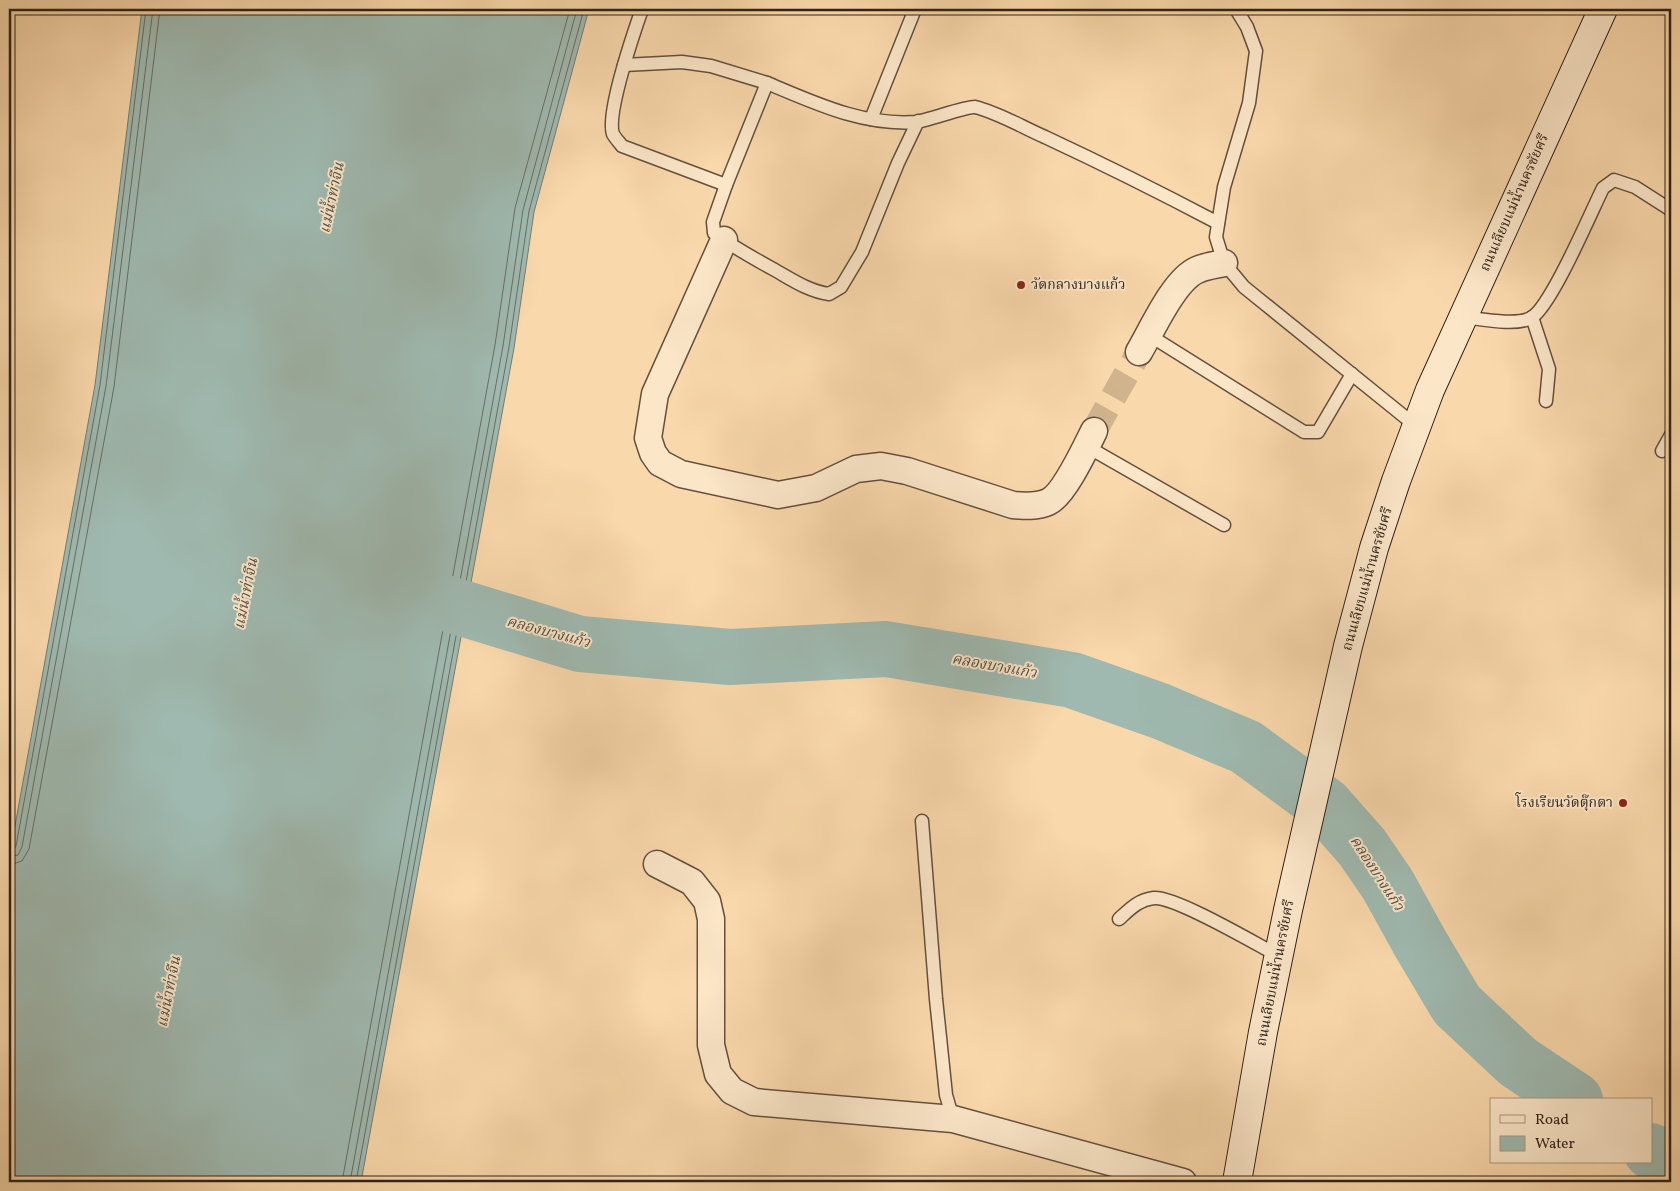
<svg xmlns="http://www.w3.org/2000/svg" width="1680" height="1191" viewBox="0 0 1680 1191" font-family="Vollkorn,'Noto Serif Thai',serif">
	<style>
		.water { fill: #9fb9b0; stroke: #737d74 }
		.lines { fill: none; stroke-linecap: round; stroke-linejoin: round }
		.shore { stroke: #686e65; stroke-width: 1 }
		.river { stroke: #9fb9b0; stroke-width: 56 }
		.minor-tunnel { stroke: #d1b48e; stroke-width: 26; stroke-dasharray: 26 13; stroke-linecap: butt }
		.service-casing { stroke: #63503e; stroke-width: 15 }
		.minor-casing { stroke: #63503e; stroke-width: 29 }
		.secondary-casing { stroke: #31221a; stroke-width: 30 }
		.service { stroke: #fbe6c8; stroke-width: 12 }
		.minor { stroke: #fbe6c8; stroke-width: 26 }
		.secondary { stroke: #fbe6c8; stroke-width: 28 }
		.poi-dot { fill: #8f2418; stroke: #fbe6c8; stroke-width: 2 }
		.labels { text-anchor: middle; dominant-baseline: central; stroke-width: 4; stroke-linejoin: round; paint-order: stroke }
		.street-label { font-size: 14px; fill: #31221a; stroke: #fbe6c8 }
		.poi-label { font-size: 14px; fill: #31221a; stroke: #fbe6c8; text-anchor: start }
		.water-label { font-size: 15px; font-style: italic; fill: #524f47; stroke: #fbe6c8 }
	</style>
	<rect width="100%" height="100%" fill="#f9d8ab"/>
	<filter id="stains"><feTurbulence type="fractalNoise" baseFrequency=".004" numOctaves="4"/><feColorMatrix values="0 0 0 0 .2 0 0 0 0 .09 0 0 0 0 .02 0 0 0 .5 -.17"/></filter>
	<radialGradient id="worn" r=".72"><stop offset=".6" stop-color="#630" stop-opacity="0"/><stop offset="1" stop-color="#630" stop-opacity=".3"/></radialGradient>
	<!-- water -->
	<path class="water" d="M142,9H589L534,212L514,348L361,1182H9V859L95,385Z"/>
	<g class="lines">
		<!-- shore -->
		<g class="shore">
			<path d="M9,851L13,850L16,846L100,385L146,9"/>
			<path d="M9,857L18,855L22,847L106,386L153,9"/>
			<path d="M9,865L22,861L29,849L114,387L160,9"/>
			<path d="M342,1182L495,345L515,208L570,9"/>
			<path d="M350,1182L503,346L523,210L577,9"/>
			<path d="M356,1182L509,347L529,211L584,9"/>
		</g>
		<!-- river -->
		<g class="river">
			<path d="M393,587L580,644L730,657L886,649L1072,680L1160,711L1246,747L1325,805L1362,847L1388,885L1420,943L1457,1005L1518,1062L1575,1100"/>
			<path d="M1651,1151L1671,1165"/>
		</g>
		<!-- minor-tunnel -->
		<path class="minor-tunnel" d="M1094,431L1139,352"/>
		<defs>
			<g id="service">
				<path d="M642,9C634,32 606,114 613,134C615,138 620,143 622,146L726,185"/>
				<path d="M1236,9L1247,27L1256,51L1249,103L1224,187L1216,237L1224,263L1244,287L1416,426"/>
				<path d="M624,65L682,62L711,66L767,83"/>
				<path d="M871,119L915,9"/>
				<path d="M918,121L898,163L862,252L841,287L829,294C808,291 791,279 773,269C753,258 733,247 714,233L713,222L726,185L767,83C815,103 863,126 916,122C929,120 967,106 975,107C999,113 1022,127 1045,137C1103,164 1161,193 1218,223"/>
				<path d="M1463,317C1481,319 1516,326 1531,318C1551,307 1591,212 1603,188L1614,180L1635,187L1671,210"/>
				<path d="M1532,317L1549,369L1546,401"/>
				<path d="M1149,335L1304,432H1318L1352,374"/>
				<path d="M1086,446L1224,525"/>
				<path d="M1662,451L1671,435"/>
				<path d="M922,821L936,999L946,1095L953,1119"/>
				<path d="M1119,919C1130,909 1138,900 1154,898C1175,896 1256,944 1279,956"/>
			</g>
			<g id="minor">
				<path d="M724,240L655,394L648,438L653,453L660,463L681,474L778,495L816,488L856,469L881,466L907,471L1013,505C1024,506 1037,507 1048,502C1064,495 1086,447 1094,431"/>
				<path d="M1139,352C1152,330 1174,280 1197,270C1205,266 1215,265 1224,263"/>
				<path d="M657,864L692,882L707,901L711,919V1045L718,1074L732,1091L754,1102L953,1119L1183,1182"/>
			</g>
			<path id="secondary" d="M1237,1182L1263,1032L1288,910L1348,646L1374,548L1396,481L1430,390L1603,9"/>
		</defs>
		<!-- service casing -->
		<use href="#service" class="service-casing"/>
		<!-- minor casing -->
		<use href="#minor" class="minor-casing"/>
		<!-- secondary casing -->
		<use href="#secondary" class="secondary-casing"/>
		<!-- service -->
		<use href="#service" class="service"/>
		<!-- minor -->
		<use href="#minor" class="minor"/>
		<!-- secondary -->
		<use href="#secondary" class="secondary"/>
	</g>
	<!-- markers -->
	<g class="poi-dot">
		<circle cx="1021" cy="285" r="5"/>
		<circle cx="1623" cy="803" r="5"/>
	</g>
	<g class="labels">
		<!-- street labels -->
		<g class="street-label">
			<text transform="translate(1515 203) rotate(-66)">ถนนเลียบแม่น้ำนครชัยศรี</text>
			<text transform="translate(1368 579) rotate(-74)">ถนนเลียบแม่น้ำนครชัยศรี</text>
			<text transform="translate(1276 973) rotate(-79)">ถนนเลียบแม่น้ำนครชัยศรี</text>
		</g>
		<!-- poi labels -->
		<g class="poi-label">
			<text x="1031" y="285">วัดกลางบางแก้ว</text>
			<text x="1613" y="803" text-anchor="end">โรงเรียนวัดตุ๊กตา</text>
		</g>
		<!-- water labels -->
		<g class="water-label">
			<text transform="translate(333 198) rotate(-78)">แม่น้ำท่าจีน</text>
			<text transform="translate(247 594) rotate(-79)">แม่น้ำท่าจีน</text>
			<text transform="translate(548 633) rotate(15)">คลองบางแก้ว</text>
			<text transform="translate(994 667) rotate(10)">คลองบางแก้ว</text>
			<text transform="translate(1376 874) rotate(57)">คลองบางแก้ว</text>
			<text transform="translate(170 992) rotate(-79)">แม่น้ำท่าจีน</text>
		</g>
	</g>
	<!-- margin -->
	<rect width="1680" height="1191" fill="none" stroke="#f9d8ab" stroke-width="30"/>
	<rect x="10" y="10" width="1660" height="1171" fill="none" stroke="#31221a" stroke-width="2.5"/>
	<rect x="15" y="15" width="1650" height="1161" fill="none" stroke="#31221a"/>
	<!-- legend -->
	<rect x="1490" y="1098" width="162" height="65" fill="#fbe6c8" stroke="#aa9882"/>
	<rect x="1500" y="1115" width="25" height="8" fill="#fbe6c8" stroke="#aa9882"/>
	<text x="1535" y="1124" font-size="15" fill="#31221a">Road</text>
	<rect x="1500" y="1136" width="25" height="15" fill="#9fb9b0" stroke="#aa9882"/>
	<text x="1535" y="1148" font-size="15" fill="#31221a">Water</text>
	<rect width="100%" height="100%" filter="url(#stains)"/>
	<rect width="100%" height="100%" fill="url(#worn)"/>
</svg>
